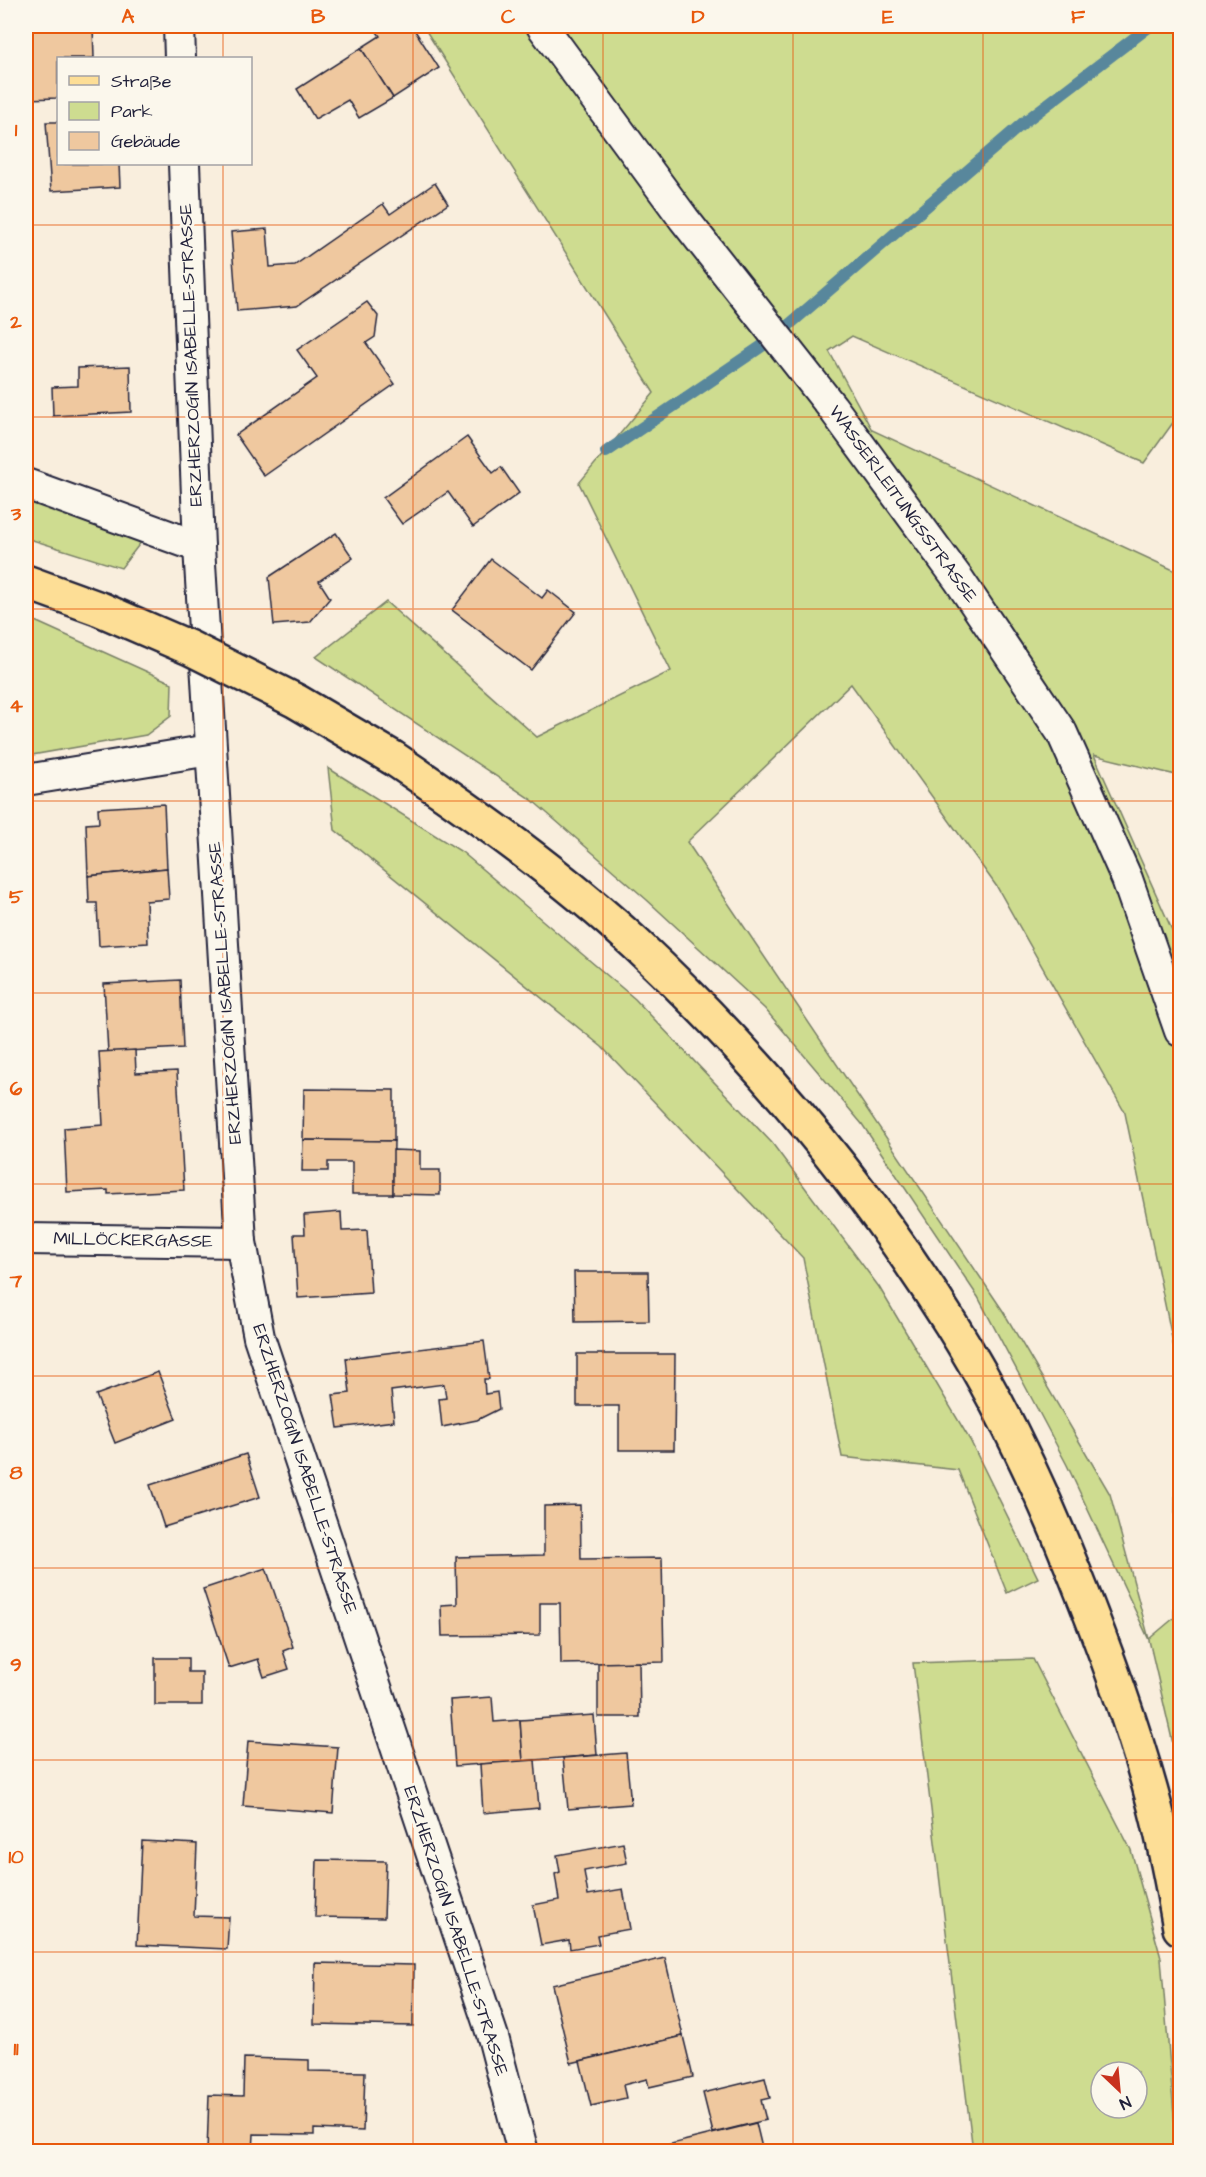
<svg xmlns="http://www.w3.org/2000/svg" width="1206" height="2177" viewBox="0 0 1206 2177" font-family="'Architects Daughter',sans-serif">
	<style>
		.green { fill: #cedc90; stroke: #787f66; stroke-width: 1.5; fill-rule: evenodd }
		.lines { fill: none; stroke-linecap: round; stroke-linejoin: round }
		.stream { stroke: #59879c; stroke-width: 12 }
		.building { fill: #efc89f; stroke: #22223b; stroke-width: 1.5 }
		.street-casing { stroke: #22223b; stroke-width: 34 }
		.primary-casing { stroke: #22223b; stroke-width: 38 }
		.street { stroke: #fbf7ec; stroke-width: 30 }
		.primary { stroke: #fdde96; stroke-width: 33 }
		.primary-bridge-casing { stroke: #22223b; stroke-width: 38; stroke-linecap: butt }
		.primary-bridge { stroke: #fdde96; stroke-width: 33 }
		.grid { fill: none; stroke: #e8590c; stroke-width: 1.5; stroke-opacity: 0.55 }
		.labels { text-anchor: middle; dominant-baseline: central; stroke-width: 6; stroke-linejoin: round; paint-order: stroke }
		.street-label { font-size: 18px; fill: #22223b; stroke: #fbf7ec }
		.neatline { fill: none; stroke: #e8590c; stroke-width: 2 }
		.grid-label { font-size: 20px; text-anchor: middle; font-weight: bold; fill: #e8590c }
	</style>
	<rect width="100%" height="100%" fill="#f9eedd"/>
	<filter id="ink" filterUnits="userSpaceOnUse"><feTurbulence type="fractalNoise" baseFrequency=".0167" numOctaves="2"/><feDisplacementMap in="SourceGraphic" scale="12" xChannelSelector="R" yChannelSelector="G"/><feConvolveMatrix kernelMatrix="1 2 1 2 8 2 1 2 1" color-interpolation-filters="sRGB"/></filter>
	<g filter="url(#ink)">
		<!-- green -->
		<g class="green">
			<path d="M423,26H1180V413L1144,463L852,336L829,351L872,430L1180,573V776L1094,755L1180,948V1774L1149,1640L1067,1465L978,1297L862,1124L765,1009L647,900L532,800L316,657L386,602L537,737L671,671L579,483L654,393ZM851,684L997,887L1125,1113L1177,1362L1174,1618L1149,1639L1110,1494L1003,1311L687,842Z"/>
			<path d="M26,489L145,537L121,568L26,538Z"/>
			<path d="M26,617L172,683L171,716L146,735L26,756Z"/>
			<path d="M328,768L462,852L635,999L772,1143L879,1287L970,1440L1038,1578L1007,1593L958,1470L842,1457L803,1258L602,1047L335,830Z"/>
			<path d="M1033,1659L1131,1850L1161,1958L1177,2151H973L913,1663ZM1101,2072H1137V2108H1101Z"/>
		</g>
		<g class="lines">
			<!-- stream -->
			<g class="stream">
				<path d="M783,330L1023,123L1150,26"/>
				<path d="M606,452L765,344"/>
			</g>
		</g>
		<!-- building -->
		<g class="building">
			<path d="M26,26H93L94,58H58V98L26,99Z"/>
			<path d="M373,26H412L439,68L393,98L361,48L380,36Z"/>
			<path d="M361,48L393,98L359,118L348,100L315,119L297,89Z"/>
			<path d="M46,122H58V164H119L120,187L51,191Z"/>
			<path d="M435,183L448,204L297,306L237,311L231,232L267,229L270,267L295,265L383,204L390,214Z"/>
			<path d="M367,302L378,316L375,337L366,343L395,384L264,476L236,435L317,378L297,350Z"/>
			<path d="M130,366L131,412L53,416L52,387L78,386V368Z"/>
			<path d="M467,437L493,473L501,467L519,493L473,527L448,492L402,524L383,498Z"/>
			<path d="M336,533L353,558L319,581L330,598L310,622L274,625L269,577Z"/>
			<path d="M491,559L542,598L548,590L576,612L531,670L452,610Z"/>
			<path d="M164,804L167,868L88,876L86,824L99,823L98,808Z"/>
			<path d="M167,868L169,899L146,901L148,943L99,946L97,903H89L88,876Z"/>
			<path d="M180,980L183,1048L108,1052L104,984Z"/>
			<path d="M135,1050L136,1073L177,1071L184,1190L108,1194V1190L67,1192L64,1128L103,1125L99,1052Z"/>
			<path d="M304,1089L394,1090V1141L303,1140Z"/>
			<path d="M303,1140L394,1141L393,1194H352V1162H328V1171H302Z"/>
			<path d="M393,1150L420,1151V1170H440V1195L393,1194Z"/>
			<path d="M341,1212L342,1231L367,1230L371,1293L298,1298L294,1234H305L304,1215Z"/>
			<path d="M574,1272H648L649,1321L575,1322Z"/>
			<path d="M484,1341L489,1379H484L485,1394L497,1392L499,1409L477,1420L442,1427L439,1399L446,1398L444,1384L391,1391L394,1421L338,1428L333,1395L350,1393L346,1358Z"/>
			<path d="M577,1354H675L674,1450H619V1406H577Z"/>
			<path d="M158,1372L176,1419L115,1443L96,1395Z"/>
			<path d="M246,1454L260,1497L164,1527L150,1485Z"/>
			<path d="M580,1505L581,1559L662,1558L664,1662L561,1664L560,1603H540V1635L442,1636L441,1605L457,1604L456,1557L544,1555V1506Z"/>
			<path d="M266,1568L293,1647L283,1651L289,1669L264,1677L258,1659L229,1668L203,1589Z"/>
			<path d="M155,1658H188V1672H202V1705H155Z"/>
			<path d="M639,1662L640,1717H598V1663Z"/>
			<path d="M492,1697L494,1722L520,1720L523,1761L455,1766L450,1700Z"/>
			<path d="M594,1715L597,1755L523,1761L520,1720Z"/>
			<path d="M248,1741L338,1747L333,1813L243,1806Z"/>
			<path d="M626,1753L631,1804L568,1809L563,1758Z"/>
			<path d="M535,1760L539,1808L483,1813L480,1764Z"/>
			<path d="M142,1841L197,1844L194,1916L229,1917L227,1949L137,1945Z"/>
			<path d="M623,1843L627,1863L584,1871L588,1895L623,1889L630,1929L597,1935L599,1944L570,1949L569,1940L541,1945L533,1905L559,1900L555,1874L560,1872L557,1855Z"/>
			<path d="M317,1860L386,1861L384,1918L315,1917Z"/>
			<path d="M665,1958L683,2036L571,2063L552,1985Z"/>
			<path d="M315,1963L414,1965L413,2026L314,2024Z"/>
			<path d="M683,2036L693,2077L649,2087L647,2079L623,2085L626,2098L591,2106L580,2061Z"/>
			<path d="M244,2058L309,2060V2071L365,2072L363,2131L314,2129V2135L254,2134L253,2152H207L209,2095L243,2096Z"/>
			<path d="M765,2078L770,2098L761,2100L766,2120L713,2133L703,2093Z"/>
			<path d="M756,2123L763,2152H656L655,2148Z"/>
		</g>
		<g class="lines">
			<defs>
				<g id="street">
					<path d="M179,26L180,58"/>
					<path d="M542,26L684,219L832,407L959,580L1062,733L1127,879L1180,1031"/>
					<path d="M184,164L199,547L241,1242L259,1337L493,2037L523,2152"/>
					<path d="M26,484L199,547"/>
					<path d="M26,780L210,750"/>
					<path d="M26,1239L241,1242"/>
				</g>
				<g id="primary">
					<path d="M26,582L100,609"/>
					<path d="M393,758C477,815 561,875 636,944C757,1057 863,1184 951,1324C1000,1402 1040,1487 1074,1572C1105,1649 1134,1727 1155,1807C1165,1846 1173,1887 1180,1928"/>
				</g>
			</defs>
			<!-- street casing -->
			<use href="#street" class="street-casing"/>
			<!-- primary casing -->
			<use href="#primary" class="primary-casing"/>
			<!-- street -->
			<use href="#street" class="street"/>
			<!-- primary -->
			<use href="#primary" class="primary"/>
			<defs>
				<path id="primary-bridge" d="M100,609L190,648L296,701L393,758"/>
			</defs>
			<!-- primary-bridge casing -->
			<use href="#primary-bridge" class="primary-bridge-casing"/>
			<!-- primary-bridge -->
			<use href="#primary-bridge" class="primary-bridge"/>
		</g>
	</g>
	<!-- grid -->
	<path class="grid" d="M223,26V58M413,26V2152M603,26V2152M793,26V2152M983,26V2152M223,164V2152M26,225H1180M26,417H1180M26,609H1180M26,801H1180M26,993H1180M26,1184H1180M26,1376H1180M26,1568H1180M26,1760H1180M26,1952H1180"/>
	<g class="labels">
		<!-- street labels -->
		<g class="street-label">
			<text transform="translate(191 355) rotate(-92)">ERZHERZOGIN ISABELLE-STRASSE</text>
			<text transform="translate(903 504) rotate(54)">WASSERLEITUNGSSTRASSE</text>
			<text transform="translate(225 993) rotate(-94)">ERZHERZOGIN ISABELLE-STRASSE</text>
			<text transform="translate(133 1240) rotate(1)">MILLÖCKERGASSE</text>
			<text transform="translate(305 1469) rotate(72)">ERZHERZOGIN ISABELLE-STRASSE</text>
			<text transform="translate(456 1931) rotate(72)">ERZHERZOGIN ISABELLE-STRASSE</text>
		</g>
	</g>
	<!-- margin -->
	<rect width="1206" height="2177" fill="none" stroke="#fbf7ec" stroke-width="66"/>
	<!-- legend -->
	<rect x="57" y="57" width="195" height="108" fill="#fbf7ec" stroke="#a4a2a5" stroke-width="1.5"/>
	<rect x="69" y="76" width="30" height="9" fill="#fdde96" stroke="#a4a2a5" stroke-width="1.5"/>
	<text x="111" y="87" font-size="18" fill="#22223b">Straße</text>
	<rect x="69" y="102" width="30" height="18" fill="#cedc90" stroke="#a4a2a5" stroke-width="1.5"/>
	<text x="111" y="117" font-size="18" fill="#22223b">Park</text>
	<rect x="69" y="132" width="30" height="18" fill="#efc89f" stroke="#a4a2a5" stroke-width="1.5"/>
	<text x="111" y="147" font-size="18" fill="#22223b">Gebäude</text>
	<!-- north arrow -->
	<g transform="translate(1119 2090) rotate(154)"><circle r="28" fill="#fbf7ec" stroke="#a4a2a5" stroke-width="1.5"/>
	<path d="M0-4.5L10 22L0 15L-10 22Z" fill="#c8321e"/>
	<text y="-9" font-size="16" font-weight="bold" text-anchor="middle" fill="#22223b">N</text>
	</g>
	<rect x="33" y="33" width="1140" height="2111" class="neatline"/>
	<g class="grid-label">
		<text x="128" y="23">A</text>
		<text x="318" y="23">B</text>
		<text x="508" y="23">C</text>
		<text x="698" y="23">D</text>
		<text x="888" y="23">E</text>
		<text x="1078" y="23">F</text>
		<text x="16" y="136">1</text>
		<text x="16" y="328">2</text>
		<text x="16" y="520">3</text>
		<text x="16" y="712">4</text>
		<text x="16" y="903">5</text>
		<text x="16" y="1095">6</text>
		<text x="16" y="1287">7</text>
		<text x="16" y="1479">8</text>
		<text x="16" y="1671">9</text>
		<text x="16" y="1863">10</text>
		<text x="16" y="2055">11</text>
	</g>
</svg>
